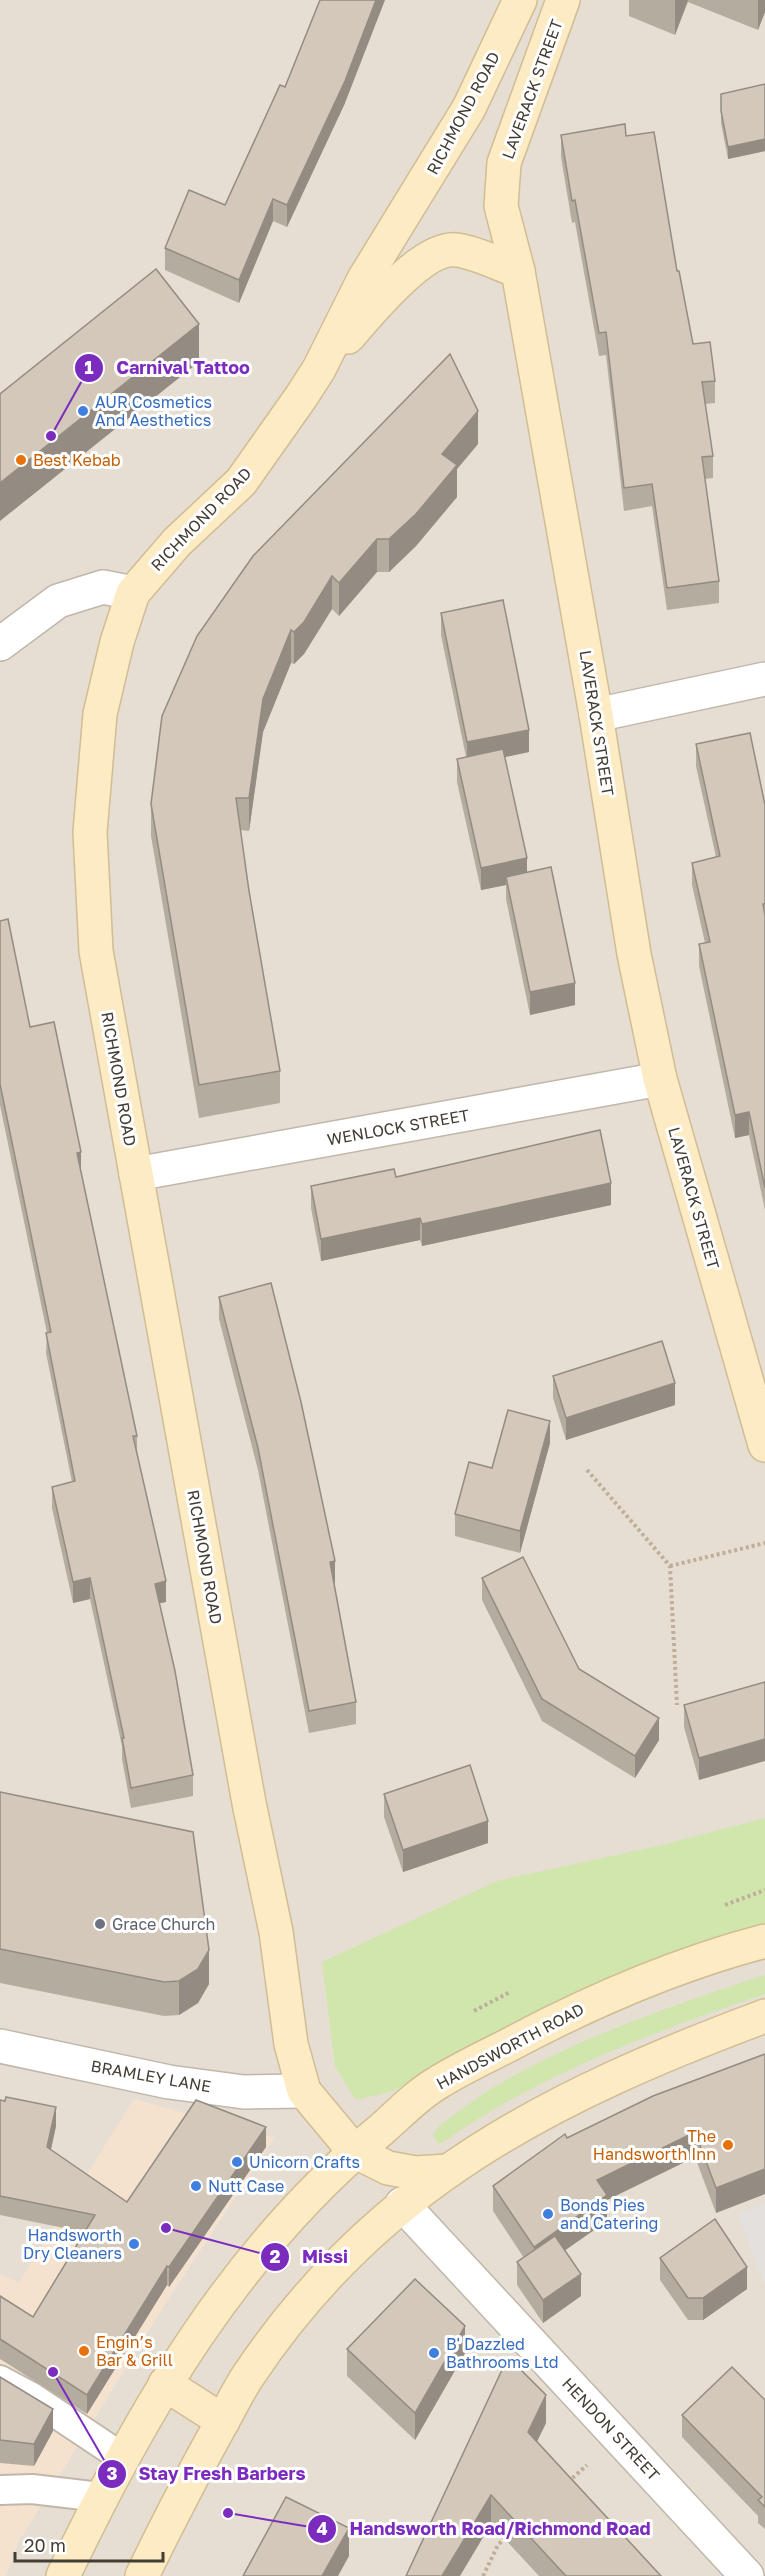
<svg xmlns="http://www.w3.org/2000/svg" width="765" height="2576" viewBox="0 0 765 2576" font-family="'Golos Text',sans-serif">
	<style>
		.residential { fill: #e6ded2 }
		.commercial { fill: #f4e2cf }
		.green { fill: #d0e6ad }
		.parking { fill: #e3e0dd }
		.lines { fill: none; stroke-linecap: round; stroke-linejoin: round }
		.service-casing { stroke: #c0b7aa; stroke-width: 32 }
		.minor-casing { stroke: #c0b7aa; stroke-width: 36 }
		.secondary-casing { stroke: #d1bd95; stroke-width: 36 }
		.path { stroke: #bfae99; stroke-width: 4; stroke-dasharray: 3 3; stroke-linecap: butt }
		.service { stroke: #fff; stroke-width: 28 }
		.minor { stroke: #fff; stroke-width: 33 }
		.secondary { stroke: #fdebc3; stroke-width: 33 }
		.wall { fill: #b5aca0 }
		.shaded-wall { fill: #948c82 }
		.building { fill: #d3c8ba; stroke: #948c82; stroke-width: 1.5 }
		.shop-dot { fill: #3f7fe0; stroke: #fff; stroke-width: 2 }
		.food-dot { fill: #e8710a; stroke: #fff; stroke-width: 2 }
		.worship-dot { fill: #6b7280; stroke: #fff; stroke-width: 2 }
		.labels { text-anchor: middle; dominant-baseline: central; stroke-width: 6; stroke-linejoin: round; paint-order: stroke }
		.street-label { font-size: 16px; fill: #443d34; stroke: #fff }
		.shop-label { font-size: 16px; fill: #366cbe; stroke: #fff; text-anchor: start }
		.food-label { font-size: 16px; fill: #c56008; stroke: #fff; text-anchor: start }
		.worship-label { font-size: 16px; fill: #5b616d; stroke: #fff; text-anchor: start }
		.leader { fill: none; stroke: #7b2cbf; stroke-width: 2 }
		.callout-dot { fill: #7b2cbf; stroke: #fff; stroke-width: 2 }
		.mark-label { font-size: 18px; text-anchor: middle; font-weight: bold; fill: #fff }
		.callout-label { font-size: 18px; text-anchor: middle; font-weight: bold; fill: #7b2cbf; stroke: #fff; stroke-width: 6; stroke-linejoin: round; paint-order: stroke }
	</style>
	<rect width="100%" height="100%" fill="#f2ede4"/>
	<!-- residential -->
	<path class="residential" d="M0,0H765V2576H6L17,2544L166,2302L274,2138L134,2100L19,2283L0,2274Z"/>
	<!-- commercial -->
	<path class="commercial" d="M134,2099L274,2138L166,2302L17,2544L6,2576H0V2274L19,2283Z"/>
	<!-- green -->
	<g class="green">
		<path d="M765,1818V1925L594,1985L393,2091L356,2100L335,2067L322,1962L497,1881L662,1845Z"/>
		<path d="M765,1975V1994C652,2033 539,2074 442,2143H438L433,2135L439,2126C456,2114 473,2100 491,2089C575,2038 672,2006 765,1975Z"/>
	</g>
	<!-- parking -->
	<path class="parking" d="M765,2203V2285L738,2214Z"/>
	<g class="lines">
		<defs>
			<g id="service">
				<path d="M0,2380L30,2396L123,2458"/>
				<path d="M0,2490L32,2489L100,2497"/>
			</g>
			<g id="minor">
				<path d="M0,644L58,601L103,587L133,593"/>
				<path d="M596,715L765,679"/>
				<path d="M136,1174L660,1079"/>
				<path d="M0,2046L169,2082L244,2092L304,2091"/>
				<path d="M402,2204L747,2576"/>
			</g>
			<g id="secondary">
				<path d="M563,0L504,163L501,206L518,271L596,715L634,954L660,1079L765,1445"/>
				<path d="M348,337C369,313 423,245 457,250C477,253 499,264 518,271"/>
				<path d="M448,2171L416,2173L388,2168L354,2151L304,2091L291,2044L276,1932L249,1803L96,951L90,832L100,714L117,642L133,593L177,542L241,482L301,397L319,369L364,279L469,108L520,0"/>
				<path d="M165,2384L223,2421"/>
				<path d="M63,2576C143,2408 236,2249 382,2129C400,2113 418,2094 439,2082C460,2069 483,2058 505,2047C587,2003 674,1965 765,1941"/>
				<path d="M142,2576C167,2524 193,2474 221,2424C230,2408 238,2391 248,2376C377,2182 553,2095 765,2016"/>
			</g>
		</defs>
		<!-- service casing -->
		<use href="#service" class="service-casing"/>
		<!-- minor casing -->
		<use href="#minor" class="minor-casing"/>
		<!-- secondary casing -->
		<use href="#secondary" class="secondary-casing"/>
		<!-- path -->
		<g class="path">
			<path d="M587,1470L670,1566L677,1705"/>
			<path d="M670,1566L765,1543"/>
			<path d="M725,1905L765,1890"/>
			<path d="M474,2011L510,1992"/>
			<path d="M568,2482L587,2465"/>
			<path d="M483,2576L498,2545L508,2535"/>
		</g>
		<!-- service -->
		<use href="#service" class="service"/>
		<!-- minor -->
		<use href="#minor" class="minor"/>
		<!-- secondary -->
		<use href="#secondary" class="secondary"/>
	</g>
	<!-- wall -->
	<g class="wall">
		<path d="M629,0H765V12L758,30L688,2L675,35L629,16Z"/>
		<path d="M765,84V151L728,159L721,123V94Z"/>
		<path d="M285,87L345,103L287,227L273,221L239,303L165,270V248L225,205Z"/>
		<path d="M561,135L626,136L677,271L693,344L715,381V403L705,404L713,456V478L705,479L719,581V603L667,610L652,506L624,511L606,355L599,356L575,222L572,223L561,157Z"/>
		<path d="M478,444L457,469V497L416,546L389,572H377L339,616L332,609L304,654L294,664L291,663L263,732L249,831L240,830L249,891L280,1071V1103L199,1118L151,836V804L162,716Z"/>
		<path d="M441,613L529,752L504,757L527,872L575,1005L530,1015L506,899V885L481,890L457,782V759L466,757L441,635Z"/>
		<path d="M696,744L765,805V1210L749,1135L735,1138L699,966V944L705,943L692,885V863L716,857L696,766Z"/>
		<path d="M0,921L30,1027L81,1172L137,1436V1453L166,1602L159,1603L193,1775V1796L131,1808L122,1759V1746L90,1599L73,1603L52,1508V1487L72,1482L46,1353L47,1333L0,1105Z"/>
		<path d="M396,1177L611,1205L422,1246L420,1240L321,1261L311,1208V1186Z"/>
		<path d="M219,1297L335,1583H334L356,1702V1724L309,1733L258,1470L219,1319Z"/>
		<path d="M553,1376L675,1405L566,1440L553,1398Z"/>
		<path d="M550,1443L520,1553L455,1536V1514L492,1468Z"/>
		<path d="M482,1578L579,1669L659,1740L635,1778L542,1721L482,1600Z"/>
		<path d="M765,1682L699,1780L684,1727V1705Z"/>
		<path d="M0,1792L209,1984L198,2003L179,2015L164,2016L0,1983Z"/>
		<path d="M384,1794L488,1843L403,1872L384,1817Z"/>
		<path d="M765,2054L716,2213L695,2157L607,2200V2221L565,2250L581,2296L543,2323L517,2285V2262L524,2258L493,2211V2186L567,2138Z"/>
		<path d="M0,2100L56,2126L51,2150L127,2202L266,2147L169,2287L167,2285L87,2414L0,2359V2296L33,2317L84,2232L0,2215Z"/>
		<path d="M660,2258L747,2289L703,2320H688L660,2280Z"/>
		<path d="M347,2349L465,2353L415,2440L347,2376Z"/>
		<path d="M0,2377L53,2431L34,2466L0,2463Z"/>
		<path d="M765,2400V2529L758,2523V2516L682,2437V2415Z"/>
		<path d="M546,2423L537,2441L661,2576H539L491,2524L406,2576Z"/>
	</g>
	<!-- shaded-wall -->
	<g class="shaded-wall">
		<path d="M376,0H385L345,103L287,227V205Z"/>
		<path d="M675,0H688L675,35Z"/>
		<path d="M758,0H765V12L758,30Z"/>
		<path d="M765,139V151L728,159V147Z"/>
		<path d="M273,199V221L239,303V280Z"/>
		<path d="M199,324V362L0,521V483Z"/>
		<path d="M478,411V444L457,469V497L416,546L389,572V539L442,454Z"/>
		<path d="M377,539V572L339,616V583Z"/>
		<path d="M332,576V609L304,654L294,664V632Z"/>
		<path d="M291,630V663L263,732L249,831V798L263,699Z"/>
		<path d="M529,730V752L467,765V742Z"/>
		<path d="M527,858V880L506,877V885L481,890V868Z"/>
		<path d="M575,983V1005L530,1015V992Z"/>
		<path d="M749,1112V1135L735,1138V1115Z"/>
		<path d="M81,1152V1172L77,1153Z"/>
		<path d="M611,1183V1205L422,1246V1224Z"/>
		<path d="M420,1218V1240L321,1261V1239Z"/>
		<path d="M675,1383V1405L566,1440V1418Z"/>
		<path d="M550,1421V1443L520,1553V1531Z"/>
		<path d="M335,1561V1583L330,1584V1562Z"/>
		<path d="M90,1578V1599L73,1603V1582Z"/>
		<path d="M166,1581V1602L155,1604V1584Z"/>
		<path d="M659,1718V1740L635,1778V1756Z"/>
		<path d="M765,1739V1761L699,1780V1758Z"/>
		<path d="M488,1821V1843L403,1872V1850Z"/>
		<path d="M209,1950V1984L198,2003L179,2015V1981Z"/>
		<path d="M56,2107V2126L47,2167V2147Z"/>
		<path d="M266,2127V2147L169,2287V2267Z"/>
		<path d="M695,2132V2157L607,2200V2221L534,2272V2247L597,2180Z"/>
		<path d="M765,2169V2194L716,2213V2188Z"/>
		<path d="M167,2266V2285L87,2414V2395Z"/>
		<path d="M747,2267V2289L703,2320V2298Z"/>
		<path d="M581,2274V2296L543,2323V2300Z"/>
		<path d="M465,2326V2353L415,2440V2413Z"/>
		<path d="M546,2395V2423L528,2460V2432Z"/>
		<path d="M53,2409V2431L34,2466V2444Z"/>
		<path d="M491,2495V2524L460,2576H442Z"/>
		<path d="M349,2528V2556L338,2576H322Z"/>
	</g>
	<!-- building -->
	<g class="building">
		<path d="M320,0H376L345,81L287,205L273,199L239,280L165,248L189,190L225,205L280,85L285,87Z"/>
		<path d="M765,84V139L728,147L721,111V94Z"/>
		<path d="M625,124L626,136L654,132L677,271H679L693,344L710,342L715,381L702,382L713,456L702,457L719,581L667,588L652,484L624,488L606,332L599,333L575,200L572,201L561,135Z"/>
		<path d="M156,269L199,324L0,483V394Z"/>
		<path d="M450,354L478,411L442,454L457,465L416,514L389,539H377L339,583L332,576L304,622L294,632L291,630L263,699L249,798H236L249,891L280,1071L199,1085L151,804L162,716L197,636L253,556Z"/>
		<path d="M503,600L529,730L467,742L441,613Z"/>
		<path d="M750,733L765,805V904H763L765,915V1188L749,1112L735,1115L699,944L710,942L692,863L720,856L696,744Z"/>
		<path d="M503,749L527,858L481,868L457,759Z"/>
		<path d="M551,867L575,983L530,992L506,877Z"/>
		<path d="M8,919L30,1027L54,1022L81,1152L77,1153L137,1436H133L166,1581L155,1584L175,1671L193,1775L131,1788L122,1738H124L90,1578L73,1582L52,1487L75,1481L46,1333L51,1332L0,1084V921Z"/>
		<path d="M600,1130L611,1183L422,1224L420,1218L321,1239L311,1186L394,1169L396,1177Z"/>
		<path d="M271,1283L301,1402L335,1561L330,1562L356,1702L309,1711L258,1448L219,1297Z"/>
		<path d="M662,1341L675,1383L566,1418L553,1376Z"/>
		<path d="M508,1410L550,1421L520,1531L455,1514L469,1462L492,1468Z"/>
		<path d="M523,1557L579,1669L659,1718L635,1756L542,1699L482,1578Z"/>
		<path d="M765,1682V1739L699,1758L684,1705Z"/>
		<path d="M470,1765L488,1821L403,1850L384,1794Z"/>
		<path d="M0,1792L193,1832L209,1950L198,1969L179,1981L164,1982L0,1949Z"/>
		<path d="M765,2054V2169L716,2188L695,2132L597,2180L607,2195L534,2247L493,2186L565,2134L567,2138L653,2096Z"/>
		<path d="M6,2097L56,2107L47,2147L127,2202L196,2100L266,2127L169,2267L167,2266L87,2395L0,2339V2296L33,2317L95,2215L0,2196V2100L5,2101Z"/>
		<path d="M715,2219L747,2267L703,2298H688L660,2258Z"/>
		<path d="M555,2236L581,2274L543,2300L517,2262Z"/>
		<path d="M415,2279L465,2326L415,2413L347,2349Z"/>
		<path d="M508,2357L546,2395L528,2432L661,2576H566L491,2495L442,2576H406Z"/>
		<path d="M732,2367L765,2400V2507L758,2500L762,2497L682,2415Z"/>
		<path d="M0,2377L53,2409L34,2444L0,2440Z"/>
		<path d="M286,2497L349,2528L322,2576H243Z"/>
	</g>
	<!-- markers -->
	<g class="shop-dot">
		<circle cx="83" cy="411" r="6"/>
		<circle cx="237" cy="2162" r="6"/>
		<circle cx="196" cy="2186" r="6"/>
		<circle cx="548" cy="2214" r="6"/>
		<circle cx="134" cy="2244" r="6"/>
		<circle cx="434" cy="2353" r="6"/>
	</g>
	<g class="food-dot">
		<circle cx="21" cy="460" r="6"/>
		<circle cx="728" cy="2145" r="6"/>
		<circle cx="84" cy="2351" r="6"/>
	</g>
	<circle class="worship-dot" cx="100" cy="1924" r="6"/>
	<g class="labels">
		<!-- street labels -->
		<g class="street-label">
			<text transform="translate(532 89) rotate(-70)">LAVERACK STREET</text>
			<text transform="translate(463 113) rotate(-62)">RICHMOND ROAD</text>
			<text transform="translate(201 519) rotate(-46)">RICHMOND ROAD</text>
			<text transform="translate(597 723) rotate(81)">LAVERACK STREET</text>
			<text transform="translate(119 1079) rotate(80)">RICHMOND ROAD</text>
			<text transform="translate(398 1127) rotate(-10)">WENLOCK STREET</text>
			<text transform="translate(694 1198) rotate(74)">LAVERACK STREET</text>
			<text transform="translate(205 1557) rotate(80)">RICHMOND ROAD</text>
			<text transform="translate(510 2046) rotate(-28)">HANDSWORTH ROAD</text>
			<text transform="translate(151 2076) rotate(10)">BRAMLEY LANE</text>
			<text transform="translate(611 2429) rotate(47)">HENDON STREET</text>
		</g>
		<!-- shop labels -->
		<g class="shop-label">
			<text x="95" y="402">AUR Cosmetics<tspan x="95" dy="18">And Aesthetics</tspan></text>
			<text x="249" y="2162">Unicorn Crafts</text>
			<text x="208" y="2186">Nutt Case</text>
			<text x="560" y="2205">Bonds Pies<tspan x="560" dy="18">and Catering</tspan></text>
			<text x="122" y="2235" text-anchor="end">Handsworth<tspan x="122" dy="18">Dry Cleaners</tspan></text>
			<text x="446" y="2344">B' Dazzled<tspan x="446" dy="18">Bathrooms Ltd</tspan></text>
		</g>
		<!-- food labels -->
		<g class="food-label">
			<text x="33" y="460">Best Kebab</text>
			<text x="716" y="2136" text-anchor="end">The<tspan x="716" dy="18">Handsworth Inn</tspan></text>
			<text x="96" y="2342">Engin’s<tspan x="96" dy="18">Bar &amp; Grill</tspan></text>
		</g>
		<!-- worship labels -->
		<g class="worship-label">
			<text x="112" y="1924">Grace Church</text>
		</g>
	</g>
	<!-- callouts -->
	<path class="leader" d="M51 436L89 368M166 2228L275 2257M53 2372L112 2474M228 2513L322 2529"/>
	<g class="callout-dot">
		<circle cx="51" cy="436" r="6"/>
		<circle cx="166" cy="2228" r="6"/>
		<circle cx="53" cy="2372" r="6"/>
		<circle cx="228" cy="2513" r="6"/>
		<circle cx="89" cy="368" r="15"/>
		<circle cx="275" cy="2257" r="15"/>
		<circle cx="112" cy="2474" r="15"/>
		<circle cx="322" cy="2529" r="15"/>
	</g>
	<g class="mark-label">
		<text x="89" y="374">1</text>
		<text x="275" y="2263">2</text>
		<text x="112" y="2480">3</text>
		<text x="322" y="2535">4</text>
	</g>
	<g class="callout-label">
		<text x="183" y="374">Carnival Tattoo</text>
		<text x="325" y="2263">Missi</text>
		<text x="222" y="2480">Stay Fresh Barbers</text>
		<text x="500" y="2535">Handsworth Road/Richmond Road</text>
	</g>
	<!-- scale -->
	<path d="M15 2552v9h148v-9" fill="none" stroke="#443d34" stroke-width="3"/>
	<text x="24" y="2552" font-size="18" fill="#443d34" stroke="#ffffff" stroke-width="4.5" paint-order="stroke">20 m</text>
</svg>
